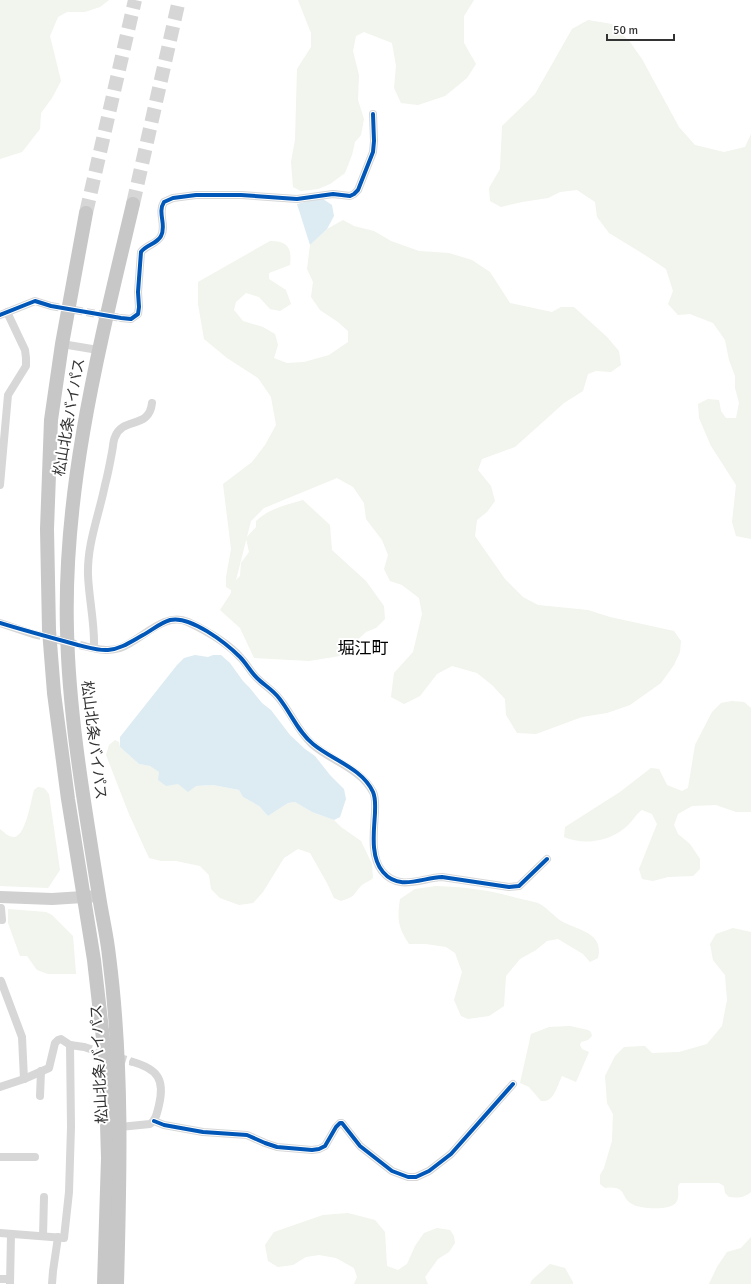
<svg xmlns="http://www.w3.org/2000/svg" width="751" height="1284" viewBox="0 0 751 1284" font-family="Signika,'Noto Sans JP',sans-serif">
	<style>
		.green { fill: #f1f5ed }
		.water { fill: #ddebf3 }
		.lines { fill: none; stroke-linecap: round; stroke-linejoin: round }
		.minor-tunnel { stroke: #d6d6d6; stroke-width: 8; stroke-dasharray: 8 4; stroke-linecap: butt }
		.trunk-tunnel { stroke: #d6d6d6; stroke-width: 14; stroke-dasharray: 14 7; stroke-linecap: butt }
		.minor { stroke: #d7d7d7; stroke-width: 8 }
		.secondary { stroke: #d0d0d0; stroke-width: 12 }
		.trunk { stroke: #c7c7c7; stroke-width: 14 }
		.cycleway-casing { stroke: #fff; stroke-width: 6 }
		.cycleway { stroke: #0057b8; stroke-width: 4 }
		.labels { text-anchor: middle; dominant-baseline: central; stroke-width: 4; stroke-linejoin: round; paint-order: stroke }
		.street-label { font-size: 15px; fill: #333; stroke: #fff }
		.quarter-label { font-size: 17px; fill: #000; stroke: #fff }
	</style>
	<rect width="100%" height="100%" fill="#fff"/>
	<!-- green -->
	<g class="green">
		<path d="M0,0H109L100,7L85,12H67L58,17L50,36L61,81L52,98L41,113L40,129L22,152L0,159Z"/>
		<path d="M298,0H474L464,16V43L476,64L467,78L445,96L418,105L401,103L394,88L396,66L392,43L364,32L356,36L353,51L359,75L358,100L364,119L361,135L355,142L352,155L345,173L330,184L318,189L301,191L293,187L291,162L295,140L297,69L311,47V33Z"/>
		<path d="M588,20L612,24L630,42L642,59L679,127L695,145L724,152L745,147L751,134V539L736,536L732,522L736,485L711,446L699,418L698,404L708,399L719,400L721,411L726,418H736L739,403L735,388V376L729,360L725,340L713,323L690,314L678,315L668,304L673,291L666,269L645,255L609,233L597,217L595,202L577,190L560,192L548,198L522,202L501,207L490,201L489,188L500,169L502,126L535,94L572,29Z"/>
		<path d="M343,220L354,226L374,231L391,241L419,251L449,253L472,260L490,272L510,303L552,312L561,307H574L607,337L619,351L621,365L611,372L596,371L588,374L583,391L564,403L515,447L482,459L478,470L491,486L495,501L487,512L477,520L475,536L505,579L523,597L538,605L588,610L610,617L674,631L681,641L680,652L674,665L661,683L630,705L607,713L582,717L536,734L517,733L506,715L505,699L492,685L477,673L452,666L437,674L420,696L404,704L391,697L394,673L413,652L422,614L419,598L402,585L390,581L384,569L388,555L382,540L366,519L364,503L353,487L337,478L264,508L251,521L236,580L240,576L241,563L249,552L246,538L256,527V521C268,509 286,505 303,500L330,525L332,550L366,581L384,606L385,619L376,628L366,632L340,656L309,661L254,658L240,628L220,610L231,593V590L226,587V577L231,549L223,484L252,462L265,445L276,425L271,397L258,378L227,358L204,339L198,304V282L270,241C288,241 292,248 290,265L269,273V279L286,290L291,304L280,311L270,309L259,297L246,293L236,302L234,310L243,321L263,327L275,334L278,345L274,358L287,363L304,362L329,355L348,342V331L338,322L320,310L311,297L313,282L307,269L310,245L327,229Z"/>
		<path d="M732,701L744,702L751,708V812H736L716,805L692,806L678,814L674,825L678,834L690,844L700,859V869L693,876L668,877L653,881L642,879L639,869L657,824L652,814L642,810C636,814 634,819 629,824C613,841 585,846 564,837L565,827L620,792L651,768L659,769L667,785L682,791L688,788L695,745L712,712L721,703Z"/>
		<path d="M115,740L119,742L120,747L139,764L150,766L178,784L196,786L213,785L239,790L243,797L259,806L268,816L288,803L295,802L312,812L334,820L341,827L361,841L372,864L373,878C370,881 366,882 362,885C352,895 357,896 341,901L334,898L327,883L310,853L298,849L284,858L263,892L253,903L239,905L220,898L211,889L209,875L200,866L176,861H161L149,858L129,814L106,755L109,745Z"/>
		<path d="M38,787L44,788L49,794L60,870L48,888L0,886V829C4,832 8,837 14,837C26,836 31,800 34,790Z"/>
		<path d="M436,886C465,887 489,890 517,898C524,900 532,901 538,903C547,907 554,917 563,922C580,931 604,933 598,958L590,962L583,954L558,939L547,941L536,950L520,959L506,976L504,1006L489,1016L468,1019L461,1016L454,1000L462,972L455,953L446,947L426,944H409C398,927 397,920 400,899L415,889Z"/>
		<path d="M8,909L46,912L52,915L73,936L76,974H48L37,970L27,956H20L8,923Z"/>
		<path d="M733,928L751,932V1192C744,1198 738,1198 729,1197L725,1193L724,1186L719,1183H680L678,1186C678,1190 679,1197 677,1201C673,1211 642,1209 634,1205C619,1199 629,1185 605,1188L600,1184V1175L604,1168L612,1141L613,1114L607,1103L605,1076L615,1056L624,1047L645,1046L652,1053L679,1052L707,1044L722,1026L727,1000L725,975L713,960L710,944L716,934Z"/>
		<path d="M570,1026L588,1030L591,1032L592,1036L588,1040L581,1042L580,1045L582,1049L589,1052L576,1082L562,1076C557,1086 554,1103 541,1101L529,1087L520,1083L531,1034L549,1027Z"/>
		<path d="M348,1213L375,1220L385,1232L387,1266L398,1270L407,1264L415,1246L424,1233L437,1228L450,1230L454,1236L455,1243L449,1252L438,1259L425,1277L428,1284H354L357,1277L354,1268L336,1258L319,1255L306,1257L293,1265L278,1267L268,1261L265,1245L274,1232L323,1215Z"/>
		<path d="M751,1237V1284H709L717,1267L727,1252L741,1248Z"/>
		<path d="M550,1264L565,1268L573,1282V1284H530L532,1280Z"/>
	</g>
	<!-- water -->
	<g class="water">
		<path d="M316,199H323L332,205L334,216L327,229L310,245L297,204Z"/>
		<path d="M195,655L208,657L213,655H221L230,663L243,681L249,687L262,703L271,710L290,735L305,749L315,756L330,775L344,789L346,799L340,817L334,820L312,812L295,802L288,803L268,816L259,806L243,797L239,790L213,785L196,786L188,792L178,784L166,786L158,780L159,772L150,766L139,764L120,747V737L177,665L184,658Z"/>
	</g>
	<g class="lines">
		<!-- minor-tunnel -->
		<g class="minor-tunnel">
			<path d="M51,306L121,318"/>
			<path d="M33,634L84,646"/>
			<path d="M84,1047L133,1062"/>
		</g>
		<!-- trunk-tunnel -->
		<g class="trunk-tunnel">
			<path d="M133,204L179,0"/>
			<path d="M86,213L135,0"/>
		</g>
		<!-- minor -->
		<g class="minor">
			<path d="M0,315L35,301L51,306"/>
			<path d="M121,318L131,319L138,314L139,307L138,292L141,252C146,245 157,244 161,236C167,225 157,213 164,202L173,198L196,195H241L297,199L333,194L350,196L354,194L358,190L373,152L374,141L373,114"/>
			<path d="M62,344L98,350"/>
			<path d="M0,485L8,395L26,366V358L25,350L7,312"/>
			<path d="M0,623L33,634"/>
			<path d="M84,646C97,649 108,652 120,648C142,640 164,611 188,622C207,631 227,642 241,658C247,664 251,673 258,679C264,685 272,690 278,697C291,712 297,730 312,744C331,761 360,768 373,792C376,798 375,806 375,812C374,831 370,856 382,871C399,892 421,878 442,877L509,887L519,886L547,859"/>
			<path d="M94,648C95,624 89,600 88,575C87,544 99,515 105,485C108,474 110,463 112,452C113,448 113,441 115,437C123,416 149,430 152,403"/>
			<path d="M1,908L2,920"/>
			<path d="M1,981L22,1037L24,1079"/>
			<path d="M0,1087L24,1079L49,1068L55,1043L58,1040L61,1039L70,1045L84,1047"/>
			<path d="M40,1096L41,1071"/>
			<path d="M154,1121L164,1125L203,1132L247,1135L265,1143L277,1147L312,1150L319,1149L325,1146L336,1127L340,1123H342L360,1146L392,1171L408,1177H416L429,1171L451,1154L513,1084"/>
			<path d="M120,1127L150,1124C156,1120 157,1113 159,1105C165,1080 158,1069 133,1062"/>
			<path d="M0,1157H35"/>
			<path d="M0,1233L64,1238L69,1192L71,1127L70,1045"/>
			<path d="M43,1236L44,1197"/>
			<path d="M0,1279H10"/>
			<path d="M10,1284L11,1234"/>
			<path d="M52,1284L53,1271L58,1237"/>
		</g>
		<!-- secondary -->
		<path class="secondary" d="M0,897L52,899L99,896"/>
		<!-- trunk -->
		<g class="trunk">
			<path d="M86,213L62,344L51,420L47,529L49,630L54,693L68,799L94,960L105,1056L108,1158L104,1284"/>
			<path d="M117,1284C120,1174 123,1065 109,956C107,936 102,916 99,896C85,808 69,719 67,630C63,485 100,344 133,204"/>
		</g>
		<defs>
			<g id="cycleway">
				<path d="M0,315L35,301L51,306L121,318L131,319L138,314L139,307L138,292L141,252C146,245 157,244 161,236C167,225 157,213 164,202L173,198L196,195H241L297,199L333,194L350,196L354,194L358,190L373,152L374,141L373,114"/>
				<path d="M0,623C26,631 52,638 78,645C87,647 99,651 108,650C121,649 132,641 143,635C152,630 160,623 170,620C190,615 226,643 240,657C246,663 250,671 257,678C264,685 273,690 279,698C291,713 298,732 313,744C332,760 362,768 373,792C376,799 375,806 375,813C374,831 370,857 383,872C399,891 421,878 442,877L509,887L519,886L547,859"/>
				<path d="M154,1121L164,1125L203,1132L247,1135L265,1143L277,1147L312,1150L319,1149L325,1146L336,1127L340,1123H342L360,1146L392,1171L408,1177H416L429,1171L451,1154L513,1084"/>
			</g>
		</defs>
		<!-- cycleway casing -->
		<use href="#cycleway" class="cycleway-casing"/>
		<!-- cycleway -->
		<use href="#cycleway" class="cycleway"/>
	</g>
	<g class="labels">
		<!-- street labels -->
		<g class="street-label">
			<text transform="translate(69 417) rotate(-80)">松山北条バイパス</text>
			<text transform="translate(94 740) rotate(83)">松山北条バイパス</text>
			<text transform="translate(99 1064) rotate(-93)">松山北条バイパス</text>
		</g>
		<!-- quarter labels -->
		<g class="quarter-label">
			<text x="363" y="648">堀江町</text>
		</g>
	</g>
	<!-- scale -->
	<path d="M607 34v6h67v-6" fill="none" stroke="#333333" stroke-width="2"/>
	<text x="613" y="34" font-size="12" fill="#333333" stroke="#ffffff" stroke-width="3" paint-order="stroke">50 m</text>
</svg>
